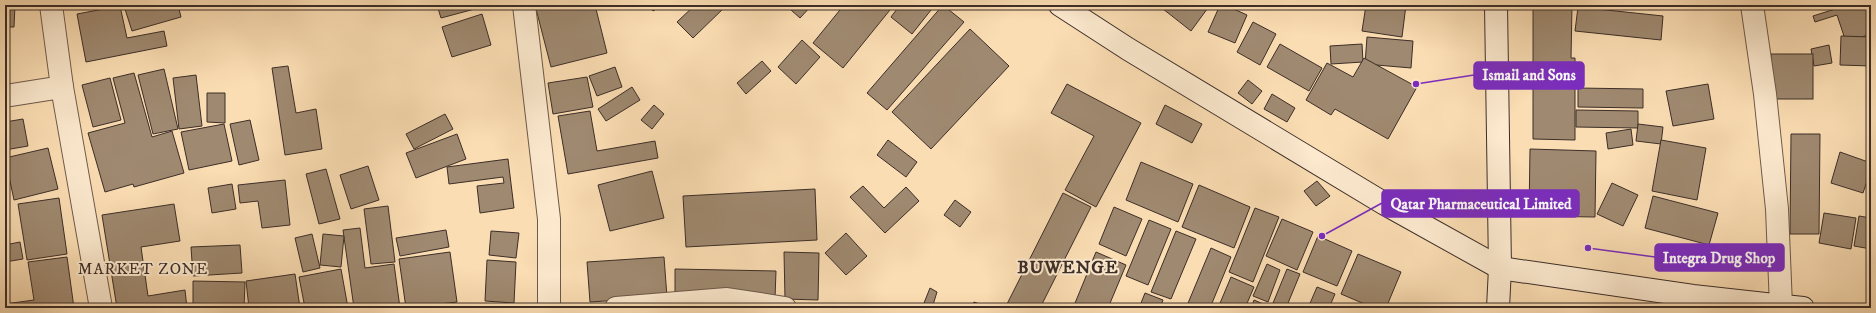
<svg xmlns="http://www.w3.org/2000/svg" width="1876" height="313" viewBox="0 0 1876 313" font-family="'IM FELL DW Pica',serif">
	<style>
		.building { fill: #9f8970; stroke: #3c2e28 }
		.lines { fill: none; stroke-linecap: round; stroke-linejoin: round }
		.street-casing { stroke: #6c5a4b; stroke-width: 24 }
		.secondary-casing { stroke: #3c2e28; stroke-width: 24 }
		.street { stroke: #fce9ce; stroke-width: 22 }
		.secondary { stroke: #fce9ce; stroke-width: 22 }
		.labels { text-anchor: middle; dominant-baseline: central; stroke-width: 4; stroke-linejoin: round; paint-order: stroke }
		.quarter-label { font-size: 16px; letter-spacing: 1px; fill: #3c2e28; stroke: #fce9ce }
		.district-label { font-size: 18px; font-weight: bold; letter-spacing: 1px; fill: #3c2e28; stroke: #fce9ce }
		.leader { fill: none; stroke: #7b2cbf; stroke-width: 1.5 }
		.callout-dot { fill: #7b2cbf; stroke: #fce9ce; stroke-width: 1.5 }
		.callout { fill: #7b2cbf; stroke: #7b2cbf; stroke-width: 1.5 }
		.callout-label { font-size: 15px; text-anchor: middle; font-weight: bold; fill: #fff }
	</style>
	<rect width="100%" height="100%" fill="#fbddb3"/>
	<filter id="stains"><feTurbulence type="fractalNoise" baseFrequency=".005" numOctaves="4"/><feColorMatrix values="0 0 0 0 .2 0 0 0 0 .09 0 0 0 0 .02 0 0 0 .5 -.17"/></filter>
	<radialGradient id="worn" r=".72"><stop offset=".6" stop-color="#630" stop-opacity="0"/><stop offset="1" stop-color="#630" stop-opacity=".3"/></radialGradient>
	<!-- building -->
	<g class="building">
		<path d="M5,5H15L14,27H5Z"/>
		<path d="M138,5H178L181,17L132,31L125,9Z"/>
		<path d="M437,5H486V6L441,18Z"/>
		<path d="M535,5H595L607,53L551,67Z"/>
		<path d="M649,5H663L653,11Z"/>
		<path d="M695,5H727L693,38L677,22Z"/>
		<path d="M796,5H812L800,18L791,10Z"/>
		<path d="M844,5H894L843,68L813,43Z"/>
		<path d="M900,5H935L912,34L891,17Z"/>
		<path d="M943,5L964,22L887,110L867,93Z"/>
		<path d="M1158,5H1210L1191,31Z"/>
		<path d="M1220,5H1225L1247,15L1235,43L1208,32Z"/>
		<path d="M1366,5H1406L1402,37L1362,31Z"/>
		<path d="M1533,5H1572L1571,58H1575V140L1533,139Z"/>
		<path d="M1848,5H1871V34L1846,42L1837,15L1815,22L1813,16Z"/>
		<path d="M120,6L127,38L164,31L167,46L86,62L77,14Z"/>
		<path d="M1578,7L1663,16L1661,40L1575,31Z"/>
		<path d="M482,14L491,45L452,57L442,27Z"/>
		<path d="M1253,22L1276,34L1260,65L1237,52Z"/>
		<path d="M970,29L1009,66L931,149L892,112Z"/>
		<path d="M1841,36L1871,37V66L1840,65Z"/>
		<path d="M1367,37L1413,41L1411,68L1365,64Z"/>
		<path d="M802,40L820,57L796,84L778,67Z"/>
		<path d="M1280,44L1322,68L1309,91L1267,67Z"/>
		<path d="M1362,44L1363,62L1331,64L1330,46Z"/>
		<path d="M1829,45L1832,63L1814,66L1811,49Z"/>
		<rect x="1771" y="54" width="42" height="45"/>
		<path d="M1364,58L1417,87L1388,139L1335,109L1331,115L1306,100L1327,63L1353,77Z"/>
		<path d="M762,61L771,71L746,94L737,83Z"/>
		<path d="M288,66L296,113L316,109L322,149L285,155L272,68Z"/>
		<path d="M615,67L622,87L597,96L589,76Z"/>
		<path d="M164,69L178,129L153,134L138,75Z"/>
		<path d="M134,73L152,137L172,131L184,173L134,187L133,184L105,192L88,133L125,123L113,78Z"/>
		<path d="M196,75L202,126L179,129L173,78Z"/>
		<path d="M587,77L593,107L553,114L548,83Z"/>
		<path d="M110,78L121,120L93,127L82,85Z"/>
		<path d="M1248,80L1262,91L1252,104L1238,93Z"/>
		<path d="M1067,84L1141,123L1096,207L1065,190L1094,136L1051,113Z"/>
		<path d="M1708,84L1714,119L1673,126L1666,91Z"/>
		<path d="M632,87L640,100L606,121L598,109Z"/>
		<path d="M1578,88L1643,89V108L1578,107Z"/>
		<path d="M207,93H225V123L207,122Z"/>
		<path d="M1272,94L1295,108L1287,122L1264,109Z"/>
		<path d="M654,105L664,114L652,129L641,120Z"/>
		<path d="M1165,105L1202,124L1192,143L1156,124Z"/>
		<path d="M1576,110L1638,111V128L1576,127Z"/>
		<path d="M590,111L597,151L655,141L658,158L568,174L558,116Z"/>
		<path d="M445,114L453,129L414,149L406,134Z"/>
		<path d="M23,119L28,146L5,150V122Z"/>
		<path d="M250,120L259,160L239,165L230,124Z"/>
		<path d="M224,124L232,161L189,170L181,132Z"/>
		<path d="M1638,124L1663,127L1661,144L1636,141Z"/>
		<path d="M1631,129L1633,145L1608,149L1606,133Z"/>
		<path d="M457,134L466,159L416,178L406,153Z"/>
		<path d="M1791,134H1820L1819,234H1790Z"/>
		<path d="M888,140L917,162L906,177L877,155Z"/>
		<path d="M1661,140L1706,148L1697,200L1652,191Z"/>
		<path d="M48,148L58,189L14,200L5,158Z"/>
		<path d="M1530,149L1596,151L1595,217L1529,216Z"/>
		<path d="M1840,152L1871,163V169L1863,193L1831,183Z"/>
		<path d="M508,159L514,208L480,213L477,186L504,183L503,177L449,184L447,167Z"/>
		<path d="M1141,162L1193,184L1178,222L1126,200Z"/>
		<path d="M368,166L379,200L351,209L340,175Z"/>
		<path d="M326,169L340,219L319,224L306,174Z"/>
		<path d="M652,171L664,218L610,231L598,185Z"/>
		<path d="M285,180L290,225L262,228L258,201L240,203L238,185Z"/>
		<path d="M1317,181L1330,196L1316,206L1304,191Z"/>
		<path d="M1612,183L1638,195L1623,226L1597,214Z"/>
		<path d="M232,184L236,209L212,213L208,188Z"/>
		<path d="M1199,185L1250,207L1234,248L1182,227Z"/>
		<path d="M863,186L884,208L906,187L919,201L885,233L850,197Z"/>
		<path d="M815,189L817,240L686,247L683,196Z"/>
		<path d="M1063,193L1091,207L1040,308H1005Z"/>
		<path d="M1653,196L1718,213L1709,245L1645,228Z"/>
		<path d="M59,198L67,254L27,260L18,204Z"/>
		<path d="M955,200L971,212L960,227L944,215Z"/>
		<path d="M174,204L180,241L141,247L148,296L185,290L187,308H117L102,215Z"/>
		<path d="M388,206L395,262L371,264L364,209Z"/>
		<path d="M1114,207L1142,219L1126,256L1099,244Z"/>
		<path d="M1255,208L1279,217L1253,282L1229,272Z"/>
		<path d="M1824,213L1856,218L1851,249L1819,243Z"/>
		<path d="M1859,216L1871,218V249L1854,246Z"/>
		<path d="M1282,219L1313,232L1297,270L1266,256Z"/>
		<path d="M1149,220L1171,229L1148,285L1126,276Z"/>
		<path d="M360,228L365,268L394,264L400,308H354L343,230Z"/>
		<path d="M446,230L449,247L400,256L396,238Z"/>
		<path d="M491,231L519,233L516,258L489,255Z"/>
		<path d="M1176,231L1196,239L1171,299L1151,292Z"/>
		<path d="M846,233L867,256L846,275L825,253Z"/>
		<path d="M312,234L320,268L303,272L295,238Z"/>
		<path d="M323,234L344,236L341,267L320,265Z"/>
		<path d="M1318,236L1352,251L1337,286L1303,272Z"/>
		<path d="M20,242L23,259L5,262V245Z"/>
		<path d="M240,245L242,273L193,276L191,247Z"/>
		<path d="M1211,248L1231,257L1210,308H1186Z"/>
		<path d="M450,252L457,302L406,308L399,259Z"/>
		<path d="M784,252L819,253L818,300L785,299Z"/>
		<path d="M1096,252L1126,265L1108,308H1073Z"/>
		<path d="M1358,254L1401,272L1386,308H1374L1341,294Z"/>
		<path d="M67,257L74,308H5V304L34,300L28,262Z"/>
		<path d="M664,257L667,297L590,302L587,262Z"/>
		<path d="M487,260L516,262L514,303L485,301Z"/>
		<path d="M1267,264L1280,270L1268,302L1253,296Z"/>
		<path d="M341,269L348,308H305L299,277Z"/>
		<path d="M675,269L776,271L775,298L675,296Z"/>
		<path d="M1287,269L1300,274L1286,308H1271Z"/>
		<path d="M295,274L300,308H249L246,281Z"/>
		<path d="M1231,277L1254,287L1245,308H1218Z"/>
		<path d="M193,281L245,282L244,308H193Z"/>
		<path d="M1317,287L1335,294L1329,308H1308Z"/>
		<path d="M930,288L937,292L932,308H922Z"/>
		<path d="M1145,293L1163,300L1160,308H1139Z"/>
		<path d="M1254,300L1268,306L1267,308H1251Z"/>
		<path d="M974,302L985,306L984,308H971Z"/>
		<path d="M1343,304L1364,308H1343Z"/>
	</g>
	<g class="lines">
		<defs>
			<g id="street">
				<path d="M51,5L62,87L101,308"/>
				<path d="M524,5L549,219V308"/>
				<path d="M1752,5L1765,94L1777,209L1781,306"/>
				<path d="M5,96L62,87"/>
				<path d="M616,308L727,299L785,308"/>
			</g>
			<g id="secondary">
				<path d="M1060,5L1128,49L1385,204L1500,268L1693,296L1803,308"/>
				<path d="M1496,5L1500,268L1498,308"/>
			</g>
		</defs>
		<!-- street casing -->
		<use href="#street" class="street-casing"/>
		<!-- secondary casing -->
		<use href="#secondary" class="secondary-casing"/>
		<!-- street -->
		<use href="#street" class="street"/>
		<!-- secondary -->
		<use href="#secondary" class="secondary"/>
	</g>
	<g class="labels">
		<!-- quarter labels -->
		<g class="quarter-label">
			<text x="143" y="269">MARKET ZONE</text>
		</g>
		<!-- district labels -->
		<g class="district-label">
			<text x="1068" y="268">BUWENGE</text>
		</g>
	</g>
	<!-- callouts -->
	<path class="leader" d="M1416 84L1474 75M1322 236L1382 203M1588 248L1655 257"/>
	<g class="callout-dot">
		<circle cx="1416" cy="84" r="4"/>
		<circle cx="1322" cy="236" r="4"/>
		<circle cx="1588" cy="248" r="4"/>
	</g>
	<g class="callout">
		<rect x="1474" y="62" width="110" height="27" rx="4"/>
		<rect x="1382" y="190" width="197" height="27" rx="4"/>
		<rect x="1655" y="244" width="129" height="27" rx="4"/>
	</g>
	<g class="callout-label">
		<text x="1529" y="80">Ismail and Sons</text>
		<text x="1481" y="209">Qatar Pharmaceutical Limited</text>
		<text x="1719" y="263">Integra Drug Shop</text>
	</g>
	<!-- margin -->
	<rect width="1876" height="313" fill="none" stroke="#fbddb3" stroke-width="20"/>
	<rect x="6" y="6" width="1864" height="301" fill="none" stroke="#3c2e28" stroke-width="2"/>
	<rect x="10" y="10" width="1856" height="293" fill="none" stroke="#3c2e28"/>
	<rect width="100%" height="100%" filter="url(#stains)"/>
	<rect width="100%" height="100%" fill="url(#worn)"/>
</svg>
